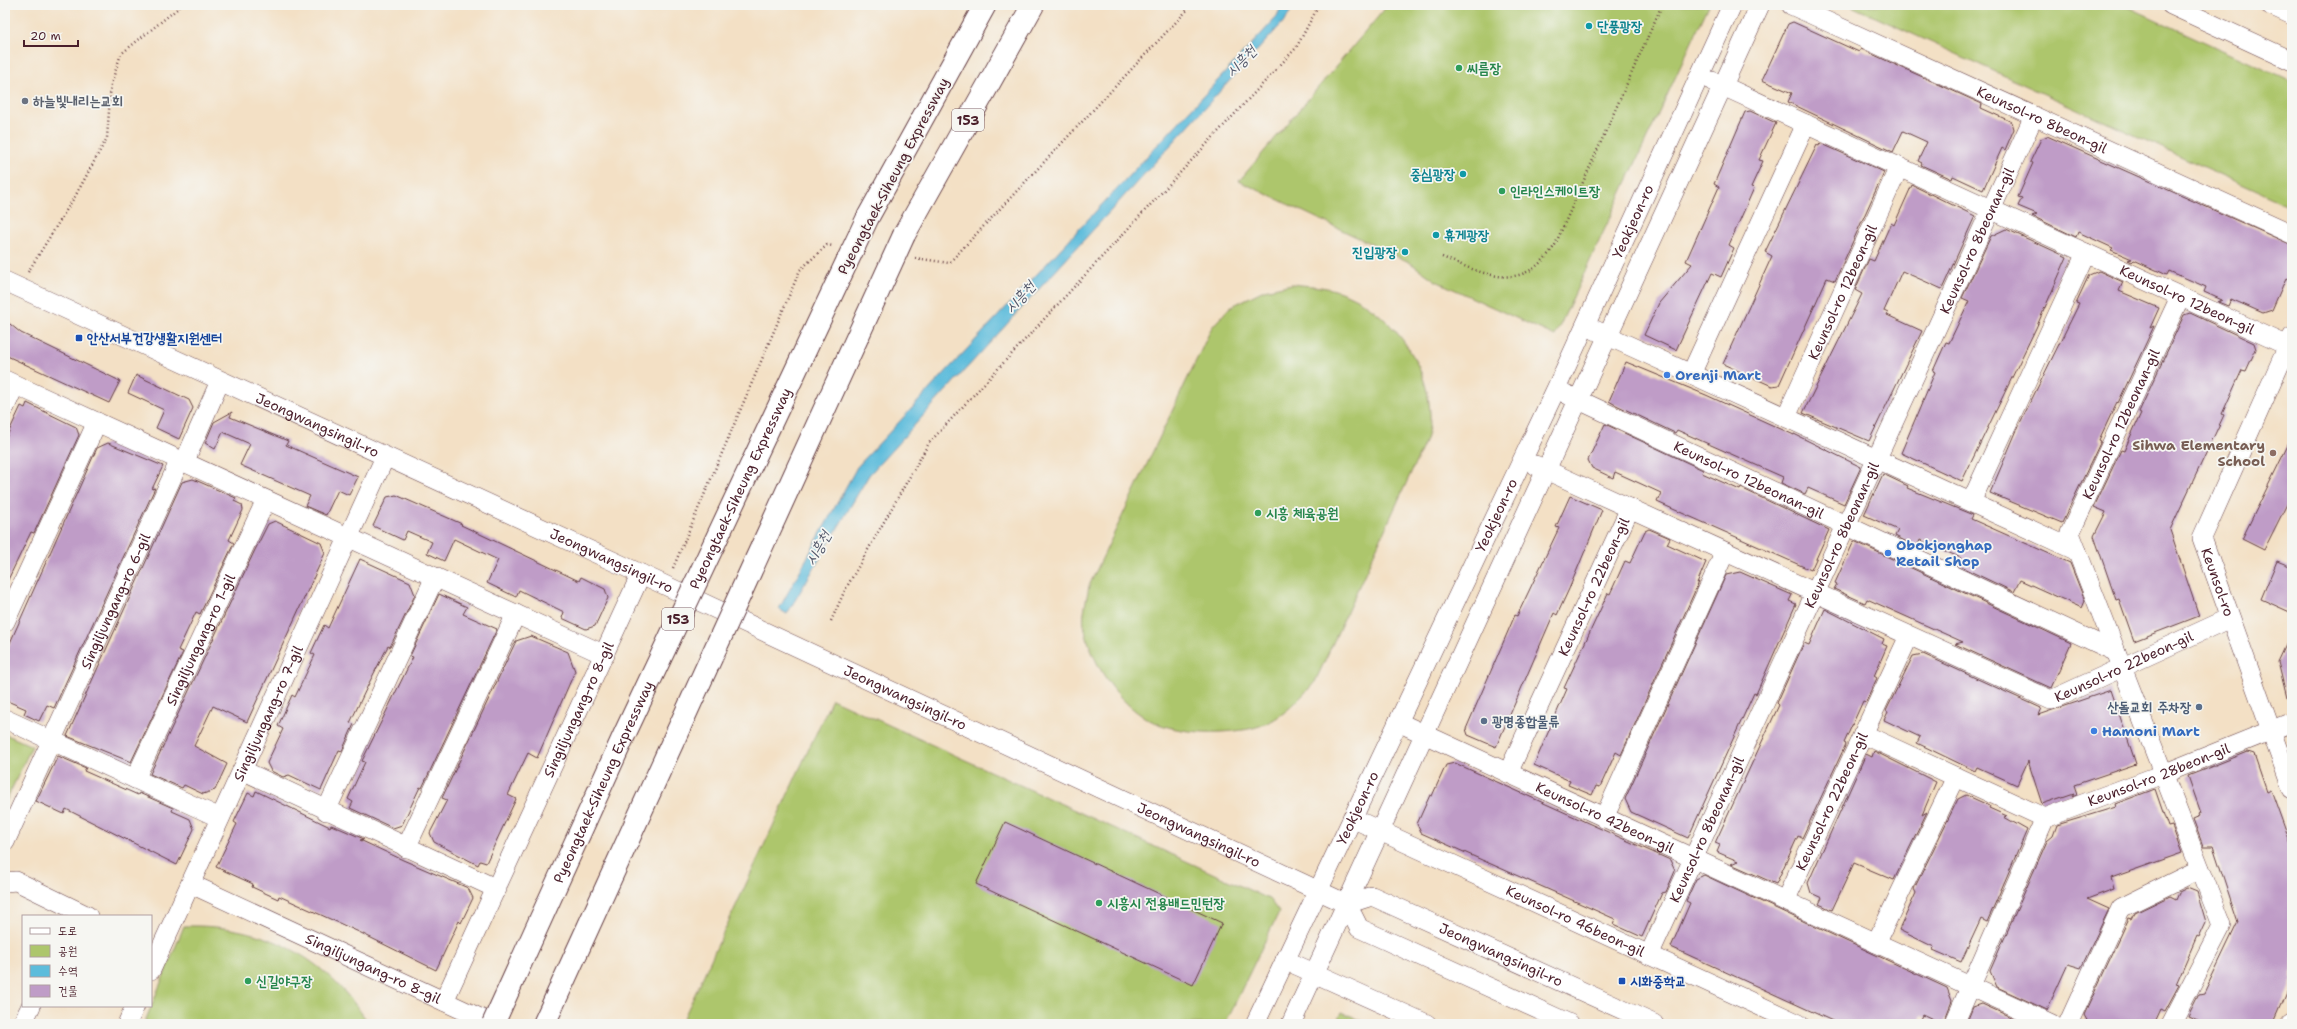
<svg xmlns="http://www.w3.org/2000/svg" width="2297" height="1029" viewBox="0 0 2297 1029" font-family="'Shantell Sans','Poor Story',sans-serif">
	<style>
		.green { fill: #adc66c; stroke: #7c724c }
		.water { fill: #5dbcdb; stroke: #546e83 }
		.building { fill: #bf9cc7 }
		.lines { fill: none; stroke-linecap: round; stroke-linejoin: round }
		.minor-casing { stroke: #633c42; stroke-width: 20 }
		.highway-casing { stroke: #633c42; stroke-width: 24 }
		.path { stroke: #633c42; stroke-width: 2.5; stroke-dasharray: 1 3; stroke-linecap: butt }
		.minor { stroke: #fff; stroke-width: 19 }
		.highway { stroke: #fff; stroke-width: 22 }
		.highway-bridge-casing { stroke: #633c42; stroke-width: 24; stroke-linecap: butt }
		.highway-bridge { stroke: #fff; stroke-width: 22 }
		.culture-dot { fill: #0f9aa8; stroke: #f6f6f2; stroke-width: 1.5 }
		.leisure-dot { fill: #2e9e5b; stroke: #f6f6f2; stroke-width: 1.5 }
		.worship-dot { fill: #6b7280; stroke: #f6f6f2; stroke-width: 1.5 }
		.transit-dot { fill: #1a4fb4; stroke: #f6f6f2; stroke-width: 1.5 }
		.shop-dot { fill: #3f7fe0; stroke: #f6f6f2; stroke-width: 1.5 }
		.education-dot { fill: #8d6e63; stroke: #f6f6f2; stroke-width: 1.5 }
		.service-dot { fill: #5c6f8a; stroke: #f6f6f2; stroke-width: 1.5 }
		.labels { text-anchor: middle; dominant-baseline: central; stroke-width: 3.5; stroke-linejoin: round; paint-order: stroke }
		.shield { fill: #f6f6f2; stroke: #7e6067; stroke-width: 1 }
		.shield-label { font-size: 13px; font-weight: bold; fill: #4a1f2b }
		.culture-label { font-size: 14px; font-weight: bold; fill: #0d838f; stroke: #f6f6f2; text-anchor: start }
		.leisure-label { font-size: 14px; font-weight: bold; fill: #27864d; stroke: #f6f6f2; text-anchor: start }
		.worship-label { font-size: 14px; font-weight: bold; fill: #5b616d; stroke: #f6f6f2; text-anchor: start }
		.street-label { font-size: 14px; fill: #4a1f2b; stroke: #f6f6f2 }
		.transit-label { font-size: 14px; font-weight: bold; fill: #164399; stroke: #f6f6f2; text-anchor: start }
		.shop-label { font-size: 14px; font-weight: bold; fill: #366cbe; stroke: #f6f6f2; text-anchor: start }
		.education-label { font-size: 14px; font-weight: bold; fill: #785e54; stroke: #f6f6f2; text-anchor: end }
		.service-label { font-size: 14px; font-weight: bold; fill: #4e5e75; stroke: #f6f6f2; text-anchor: end }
		.water-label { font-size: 15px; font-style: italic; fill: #515669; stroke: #f6f6f2 }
	</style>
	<rect width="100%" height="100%" fill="#f6f6f2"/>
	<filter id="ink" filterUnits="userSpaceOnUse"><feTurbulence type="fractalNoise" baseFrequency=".025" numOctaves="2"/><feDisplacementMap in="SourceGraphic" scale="8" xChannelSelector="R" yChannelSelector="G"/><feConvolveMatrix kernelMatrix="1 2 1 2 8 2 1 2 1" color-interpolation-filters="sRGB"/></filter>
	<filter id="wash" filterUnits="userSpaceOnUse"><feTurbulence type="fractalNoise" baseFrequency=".012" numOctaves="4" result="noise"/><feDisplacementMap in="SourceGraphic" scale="16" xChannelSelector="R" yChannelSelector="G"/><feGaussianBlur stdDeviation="0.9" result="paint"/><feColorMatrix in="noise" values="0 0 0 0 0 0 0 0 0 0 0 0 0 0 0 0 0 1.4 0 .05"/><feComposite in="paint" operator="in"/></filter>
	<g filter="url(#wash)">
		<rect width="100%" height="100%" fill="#f3e0c5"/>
		<!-- green -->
		<g class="green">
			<path d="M1388,5H1709L1555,336L1436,281L1409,262L1239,181Z"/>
			<path d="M1849,5H2124L2292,82V207Z"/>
			<path d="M1292,284C1307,286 1324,286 1338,291C1387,307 1428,361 1430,413C1431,422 1428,432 1426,440L1315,682C1302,696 1289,711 1273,720C1256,730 1238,731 1220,732C1194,733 1163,730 1141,715C1113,696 1090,659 1084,625C1082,614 1087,598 1089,586L1212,327L1230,307L1264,290Z"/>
			<path d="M832,699L1269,899L1279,912L1225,1024H681Z"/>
			<path d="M5,734L32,746L5,803Z"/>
			<path d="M184,926C265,924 325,956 369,1024H144Z"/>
			<path d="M1342,1012L1369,1024H1337Z"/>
		</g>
		<!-- water -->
		<path class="water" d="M1282,5H1294L1286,19L869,475L787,614L779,609L857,467L1276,18Z"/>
		<g id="blocks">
			<!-- building -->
			<g class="building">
				<path d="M1793,22L1859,52L1861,49L1982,104L1981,108L2012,122L2014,129L2005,150L2002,148L1983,190L1953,176L1952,179L1921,165L1922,163L1918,161L1927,142L1903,131L1893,152L1788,102L1792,93L1762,80L1788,24Z"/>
				<path d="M1750,111L1776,123L1759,160L1763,161L1751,187L1754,188L1729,245L1734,248L1721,277L1712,273L1676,350L1644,335L1659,303L1692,264L1686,261L1719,187L1714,184L1745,112Z"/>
				<path d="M2047,136L2292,245V281L2286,278L2272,310L2263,313L2231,299L2228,306L2218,302L2222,300L2204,292L2206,287L2169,271L2167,275L2134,260L2132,262L2128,260L2132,259L2111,250L2113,248L2078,232L2076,237L2032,216L2037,214L2018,206L2022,198L2018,197L2033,163L2030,162L2041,139Z"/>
				<path d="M1820,143L1884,172L1835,281L1827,278L1779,385L1772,386L1723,364L1772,256L1765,252L1817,145L1819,146Z"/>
				<path d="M1912,185L1975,216L1942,289L1902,271L1884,311L1888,313L1887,315L1922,331L1869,441L1803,413L1862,294L1855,290L1869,259L1874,261L1891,223L1894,225Z"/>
				<path d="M2006,229L2067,257L2036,328L1962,481L1901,453L1935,372L1933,371L1946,342L1949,343L1969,301L1962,298L1991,236Z"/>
				<path d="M2099,271L2123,282L2119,291L2159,308L2150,328L2154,326L2118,403L2117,402L2114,408L2099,440L2101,441L2062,523L1990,493L2020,423L2079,304L2076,303L2089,275Z"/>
				<path d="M2190,313L2254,343L2256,349L2246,371L2242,370L2222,414L2224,415L2170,530L2199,616L2134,641L2119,599L2116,600L2094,536L2106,512L2094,507L2121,450L2124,451L2141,413L2139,412L2184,315Z"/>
				<path d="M5,320L21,333L120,381L109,403L5,355Z"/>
				<path d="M1626,362L1706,395L1794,435V434L1861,467L1844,504L1808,488L1805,494L1781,483L1783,477L1677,430L1675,433L1614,404L1609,401Z"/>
				<path d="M136,375L189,400L193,408L179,439L156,428L164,410L128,393Z"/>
				<path d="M27,403L76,427L79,435L34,533L31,532L5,586V440L21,406L25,408Z"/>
				<path d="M232,412L230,417L288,441L286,445L358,477L349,495L338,490L326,515L305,506L310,496L240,465L250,444L223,432L215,449L205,443L214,422Z"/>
				<path d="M1605,424L1703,470L1702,473L1740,490L1741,488L1829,530L1811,570L1657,502L1661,493L1615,472L1613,478L1592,468L1588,460Z"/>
				<path d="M2292,437V494L2264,550L2242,539Z"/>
				<path d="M108,443L163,466L152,489L155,488L54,708L47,705L39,721L24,714L26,709L5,700V654L97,448Z"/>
				<path d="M1883,474L1908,486L1907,488L1973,515L1971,519L2070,563L2085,601L2082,608L2020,580L2014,592L1957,565L1961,558L1920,540L1917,547L1895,536L1898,530L1864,515Z"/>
				<path d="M193,479L236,498L234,501L242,505L243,510L229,540L234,543L200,614L196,612L178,650L183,652L131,762L67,736L182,482Z"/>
				<path d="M396,495L462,524L461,525L579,581L581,577L605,589L608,598L595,626L586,629L562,618L564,612L519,590L516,597L487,583L498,560L454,539L444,561L427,553L432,542L407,531L403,540L373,526L387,497Z"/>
				<path d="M1570,496L1602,510L1569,589L1557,615L1554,613L1496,747L1468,735L1466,729L1515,615L1517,616L1559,528L1556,527Z"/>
				<path d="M275,521L321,543L325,553L247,722L213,706L194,746L227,764L215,790L203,794L184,785L182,788L150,774L254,552L268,524Z"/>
				<path d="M1649,529L1670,538L1667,544L1706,562L1697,583L1699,582L1621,755L1616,752L1600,787L1596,786L1592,795L1568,785L1570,781L1534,765L1567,689L1564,688L1608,593L1610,594L1625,561L1630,563L1645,531Z"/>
				<path d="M1854,541L2071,643L2051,688L1955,644L1963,642L1867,599L1865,603L1834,589L1837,584L1835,583Z"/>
				<path d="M360,559L410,582L415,595L390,647L388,646L370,681L350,723L354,724L342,751L339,750L321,790L289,775L283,777L271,771L267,763L283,729L278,726L292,695L295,697L315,655L311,653L324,625L328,628Z"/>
				<path d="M2277,561L2292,567V613L2261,599Z"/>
				<path d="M1740,572L1792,595L1789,601L1796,604L1756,694L1754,693L1688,838L1631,812L1625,799L1726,575Z"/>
				<path d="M439,594L467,607L463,614L497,629L422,788L420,787L402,825L393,828L350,808L353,802L348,799L365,762L362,761L413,657L410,656Z"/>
				<path d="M1825,609L1884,639L1882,644L1887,646L1874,676L1877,678L1866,702L1863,701L1844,743L1846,744L1802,838L1798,836L1776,884L1731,864L1738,861L1717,852L1720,845L1715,843L1779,705L1777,703L1804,643L1809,645Z"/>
				<path d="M2292,632V698H2287L2278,662Z"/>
				<path d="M531,636L568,652L575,671L537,758L528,753L508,795L516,799L486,863L480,861L478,865L434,842L430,833L447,800L442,798L516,641Z"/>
				<path d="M1923,654L2041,708L2038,715L2111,690L2136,764L2074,785L2077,794L2072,796L2074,793L2042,804L2028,761L2017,785L1977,767L1975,771L1917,743L1920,737L1884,720L1888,712L1886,711L1913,656Z"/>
				<path d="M1874,751L1936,782L1922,815L1927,812L1894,880L1854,863L1832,910L1819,904L1822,898L1811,893L1808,883L1866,754L1872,757Z"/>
				<path d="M2248,752L2254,754L2267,792L2271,790L2292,848V980L2273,1024H2207L2188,1016L2199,994L2204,993L2238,922L2213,846H2203L2193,819L2200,816L2199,814L2201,813L2188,776Z"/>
				<path d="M58,756L86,768L84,771L138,795L139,793L173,808L172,811L190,819L194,829L177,865L66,809L64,814L36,801Z"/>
				<path d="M1455,763L1670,860L1675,871L1666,892L1662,893L1642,937L1613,924L1615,919L1421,833L1417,824L1430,795L1432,796L1446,765Z"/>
				<path d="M2155,789L2168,827L2172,826L2182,853L2111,878L2114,889L2087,899L2109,909L2081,968L2068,964L2047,1010L1997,987L1990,971L2047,841L2053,836L2057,825L2116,807L2115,804Z"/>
				<path d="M256,791L330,827L331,825L341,829L364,839L360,840L403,860L468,888L473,898L461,923L459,921L436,970L359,932L279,896L278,899L252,887L253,884L216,867L237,824L234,822L248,793L254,796Z"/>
				<path d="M1966,795L1990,806L1989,808L2007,816L2004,817L2027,830L1987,922L1981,919L1961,962L1933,950L1934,947L1899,930L1916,893L1914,889L1958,799Z"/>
				<path d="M1005,822L1222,923L1193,985L976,884Z"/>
				<path d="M1704,875L1947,988L1952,1001L1943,1024H1933L1937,1022L1922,1015L1918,1024H1839L1671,947L1690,903L1686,901L1696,879Z"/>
				<path d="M2187,888L2197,892L2206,922L2199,937L2197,936L2176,984L2179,985L2165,1011L2161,1009L2154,1024H2089L2084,1015L2129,918L2132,919L2135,913L2170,896L2176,899L2179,892Z"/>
				<path d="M1982,1004L2026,1024H1966L1973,1007Z"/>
			</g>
		</g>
	</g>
	<g filter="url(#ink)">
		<use href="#blocks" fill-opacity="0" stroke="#633c42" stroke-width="1"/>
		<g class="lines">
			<defs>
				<g id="minor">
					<path id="s1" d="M1791,5L2292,234"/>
					<path d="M2171,5L2292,61"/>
					<path d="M2270,5L2292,15"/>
					<path id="s2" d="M1712,81L2288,346"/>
					<path id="s3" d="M5,281L641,574L1347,904L1359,928L1570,1024"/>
					<path d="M1595,330L2077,551"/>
					<path id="s4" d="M2292,337L2202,538L2292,789"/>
					<path d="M1691,374L1806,124"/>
					<path d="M5,380L605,655"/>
					<path id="s5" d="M1566,394L2116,652"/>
					<path d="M5,407L15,385"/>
					<path id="s6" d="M1786,417L1899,167"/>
					<path d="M184,463L220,381"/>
					<path id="s7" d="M1535,465L2051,700L2230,618"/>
					<path d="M1971,502L2086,253"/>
					<path d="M5,622L97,422"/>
					<path d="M5,719L220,818"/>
					<path id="s8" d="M1398,722L2052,1024"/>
					<path id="s9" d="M1863,734L2045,818L2163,774L2292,722"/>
					<path d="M242,770L497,889"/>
					<path id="s10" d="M1508,773L1630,508"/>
					<path id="s11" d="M135,779L266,500"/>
					<path d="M326,811L435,577"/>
					<path id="s12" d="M1352,818L1799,1024"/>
					<path d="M1604,818L1725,552"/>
					<path id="s13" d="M5,842L180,460"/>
					<path d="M406,848L516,614"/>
					<path d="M5,882L16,881L88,916"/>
					<path id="s14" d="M191,884L493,1024"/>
					<path id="s15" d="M1785,901L1909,636"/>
					<path id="s16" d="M1347,904L1372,896L1654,1024"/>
					<path d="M1876,943L1956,777"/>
					<path id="s17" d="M1649,955L2034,116"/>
					<path d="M1285,960L1427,1024"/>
					<path id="s18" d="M151,970L385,457"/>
					<path id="s19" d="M444,1001L641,574"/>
					<path d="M22,1024L31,1006"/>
					<path d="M127,1024L135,1006"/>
					<path id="s20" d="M1255,1024L1556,389L1732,5"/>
					<path d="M1291,1024L1760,5"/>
					<path d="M1954,1024L2045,818"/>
					<path d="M2068,1024L2121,908L2200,869"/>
					<path id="s21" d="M2171,1024L2222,925L2070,533L2180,297"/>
					<path d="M2291,1024L2292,1023"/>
				</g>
				<g id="highway">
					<path d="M868,217L985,5"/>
					<path d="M904,235L1033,5"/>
				</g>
			</defs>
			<!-- minor casing -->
			<use href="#minor" class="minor-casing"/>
			<!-- highway casing -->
			<use href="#highway" class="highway-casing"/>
			<!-- path -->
			<g class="path">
				<path d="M1442,257C1487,275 1522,295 1555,245L1662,5"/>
				<path d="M915,258L949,263L1192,5"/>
				<path d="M28,272L77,193L107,138L111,84L121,54L182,5"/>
				<path d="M673,568L800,270L827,245L833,246"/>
				<path d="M831,621L845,590L929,443L1296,48L1319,5"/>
			</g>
			<!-- minor -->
			<use href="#minor" class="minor"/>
			<!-- highway -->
			<use href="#highway" class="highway"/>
			<defs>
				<g id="highway-bridge">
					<path id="s22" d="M493,1024L626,731L868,217"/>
					<path d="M544,1024L904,235"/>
				</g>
			</defs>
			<!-- highway-bridge casing -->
			<use href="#highway-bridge" class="highway-bridge-casing"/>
			<!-- highway-bridge -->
			<use href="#highway-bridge" class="highway-bridge"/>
		</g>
	</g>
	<!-- markers -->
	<g class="culture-dot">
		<circle cx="1589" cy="26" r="4"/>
		<circle cx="1463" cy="174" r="4"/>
		<circle cx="1436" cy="235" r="4"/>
		<circle cx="1405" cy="252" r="4"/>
	</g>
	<g class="leisure-dot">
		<circle cx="1459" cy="68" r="4"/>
		<circle cx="1502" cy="191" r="4"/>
		<circle cx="1258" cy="513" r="4"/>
		<circle cx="1099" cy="903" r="4"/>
		<circle cx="248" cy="981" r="4"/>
	</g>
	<circle class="worship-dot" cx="25" cy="101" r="4"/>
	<g class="transit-dot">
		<rect x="75" y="334" width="8" height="8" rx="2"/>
		<rect x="1618" y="977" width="8" height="8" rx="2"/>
	</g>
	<g class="shop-dot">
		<circle cx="1667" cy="375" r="4"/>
		<circle cx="1888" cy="553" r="4"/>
		<circle cx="2094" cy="731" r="4"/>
	</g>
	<circle class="education-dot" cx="2273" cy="453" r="4"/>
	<g class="service-dot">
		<circle cx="2199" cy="707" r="4"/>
		<circle cx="1484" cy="721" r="4"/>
	</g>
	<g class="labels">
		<!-- shield labels -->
		<g class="shield">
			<rect x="952" y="109" width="32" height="22" rx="3"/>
			<rect x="662" y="608" width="32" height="22" rx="3"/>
		</g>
		<g class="shield-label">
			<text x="968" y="120">153</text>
			<text x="678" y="619">153</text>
		</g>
		<!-- culture labels -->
		<g class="culture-label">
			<text x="1597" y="26">단풍광장</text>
			<text x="1455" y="174" text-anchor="end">중심광장</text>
			<text x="1444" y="235">휴게광장</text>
			<text x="1397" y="252" text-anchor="end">진입광장</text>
		</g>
		<!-- leisure labels -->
		<g class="leisure-label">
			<text x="1467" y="68">씨름장</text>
			<text x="1510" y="191">인라인스케이트장</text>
			<text x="1266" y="513">시흥 체육공원</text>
			<text x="1107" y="903">시흥시 전용배드민턴장</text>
			<text x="256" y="981">신길야구장</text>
		</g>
		<!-- worship labels -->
		<g class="worship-label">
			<text x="33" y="101">하늘빛내리는교회</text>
		</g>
		<!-- street labels -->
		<g class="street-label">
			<text stroke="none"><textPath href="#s1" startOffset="276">Keunsol-ro 8beon-gil</textPath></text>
			<text transform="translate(893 176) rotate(-62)">Pyeongtaek-Siheung Expressway</text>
			<text stroke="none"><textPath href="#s20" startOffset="887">Yeokjeon-ro</textPath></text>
			<text stroke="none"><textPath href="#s17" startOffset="786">Keunsol-ro 8beonan-gil</textPath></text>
			<text stroke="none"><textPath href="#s6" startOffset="137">Keunsol-ro 12beon-gil</textPath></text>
			<text stroke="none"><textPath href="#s2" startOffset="523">Keunsol-ro 12beon-gil</textPath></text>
			<text stroke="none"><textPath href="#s21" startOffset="652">Keunsol-ro 12beonan-gil</textPath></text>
			<text stroke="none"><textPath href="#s3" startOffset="344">Jeongwangsingil-ro</textPath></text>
			<text stroke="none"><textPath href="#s5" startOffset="202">Keunsol-ro 12beonan-gil</textPath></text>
			<text stroke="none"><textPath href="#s22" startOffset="590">Pyeongtaek-Siheung Expressway</textPath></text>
			<text stroke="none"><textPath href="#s20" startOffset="563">Yeokjeon-ro</textPath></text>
			<text stroke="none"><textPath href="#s17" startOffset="462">Keunsol-ro 8beonan-gil</textPath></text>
			<text stroke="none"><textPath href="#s3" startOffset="668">Jeongwangsingil-ro</textPath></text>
			<text stroke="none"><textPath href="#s4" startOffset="267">Keunsol-ro</textPath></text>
			<text stroke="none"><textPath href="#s10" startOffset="205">Keunsol-ro 22beon-gil</textPath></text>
			<text stroke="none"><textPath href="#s13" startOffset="265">Singiljungang-ro 6-gil</textPath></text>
			<text stroke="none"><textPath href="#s11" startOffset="154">Singiljungang-ro 1-gil</textPath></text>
			<text stroke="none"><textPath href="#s7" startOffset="647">Keunsol-ro 22beon-gil</textPath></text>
			<text stroke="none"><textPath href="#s3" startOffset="992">Jeongwangsingil-ro</textPath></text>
			<text stroke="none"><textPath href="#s19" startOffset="321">Singiljungang-ro 8-gil</textPath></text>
			<text stroke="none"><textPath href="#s18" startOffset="282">Singiljungang-ro 7-gil</textPath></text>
			<text stroke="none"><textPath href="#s9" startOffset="322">Keunsol-ro 28beon-gil</textPath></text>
			<text stroke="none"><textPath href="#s22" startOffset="266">Pyeongtaek-Siheung Expressway</textPath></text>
			<text stroke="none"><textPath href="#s15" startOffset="110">Keunsol-ro 22beon-gil</textPath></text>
			<text stroke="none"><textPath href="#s20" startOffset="239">Yeokjeon-ro</textPath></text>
			<text stroke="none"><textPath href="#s8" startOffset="228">Keunsol-ro 42beon-gil</textPath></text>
			<text stroke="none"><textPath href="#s17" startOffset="138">Keunsol-ro 8beonan-gil</textPath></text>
			<text stroke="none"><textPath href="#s3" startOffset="1316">Jeongwangsingil-ro</textPath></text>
			<text stroke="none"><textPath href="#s12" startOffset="246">Keunsol-ro 46beon-gil</textPath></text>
			<text stroke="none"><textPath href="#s16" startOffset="168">Jeongwangsingil-ro</textPath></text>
			<text stroke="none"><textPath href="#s14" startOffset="201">Singiljungang-ro 8-gil</textPath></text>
		</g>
		<!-- transit labels -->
		<g class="transit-label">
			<text x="87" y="338">안산서부건강생활지원센터</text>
			<text x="1630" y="981">시화중학교</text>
		</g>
		<!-- shop labels -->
		<g class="shop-label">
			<text x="1675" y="375">Orenji Mart</text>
			<text x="1896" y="545">Obokjonghap<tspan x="1896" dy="16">Retail Shop</tspan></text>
			<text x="2102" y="731">Hamoni Mart</text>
		</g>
		<!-- education labels -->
		<g class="education-label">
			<text x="2265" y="445">Sihwa Elementary<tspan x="2265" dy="16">School</tspan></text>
		</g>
		<!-- service labels -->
		<g class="service-label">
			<text x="2191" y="707">산돌교회 주차장</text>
			<text x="1492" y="721" text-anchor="start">광명종합물류</text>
		</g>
		<!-- water labels -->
		<g class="water-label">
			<text transform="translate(1241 61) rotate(-46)">시흥천</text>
			<text transform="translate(1020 297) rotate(-48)">시흥천</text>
			<text transform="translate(818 548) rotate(-61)">시흥천</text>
		</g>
	</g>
	<!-- margin -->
	<rect width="2297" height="1029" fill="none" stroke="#f6f6f2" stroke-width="20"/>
	<!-- legend -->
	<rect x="22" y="915" width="130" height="92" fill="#f6f6f2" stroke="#b1a0a2"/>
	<rect x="30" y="928" width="20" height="6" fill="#ffffff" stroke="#b1a0a2"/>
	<text x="58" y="935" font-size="12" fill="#4a1f2b">도로</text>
	<rect x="30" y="945" width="20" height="12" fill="#adc66c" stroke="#b1a0a2"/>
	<text x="58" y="955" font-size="12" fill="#4a1f2b">공원</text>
	<rect x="30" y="965" width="20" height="12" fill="#5dbcdb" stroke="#b1a0a2"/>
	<text x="58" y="975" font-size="12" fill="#4a1f2b">수역</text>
	<rect x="30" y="985" width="20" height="12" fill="#bf9cc7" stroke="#b1a0a2"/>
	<text x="58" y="995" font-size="12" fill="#4a1f2b">건물</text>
	<!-- scale -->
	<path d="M24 40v6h54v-6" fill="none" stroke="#4a1f2b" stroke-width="2"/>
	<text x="30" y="40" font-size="12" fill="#4a1f2b" stroke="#f6f6f2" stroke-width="3" paint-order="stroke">20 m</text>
</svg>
